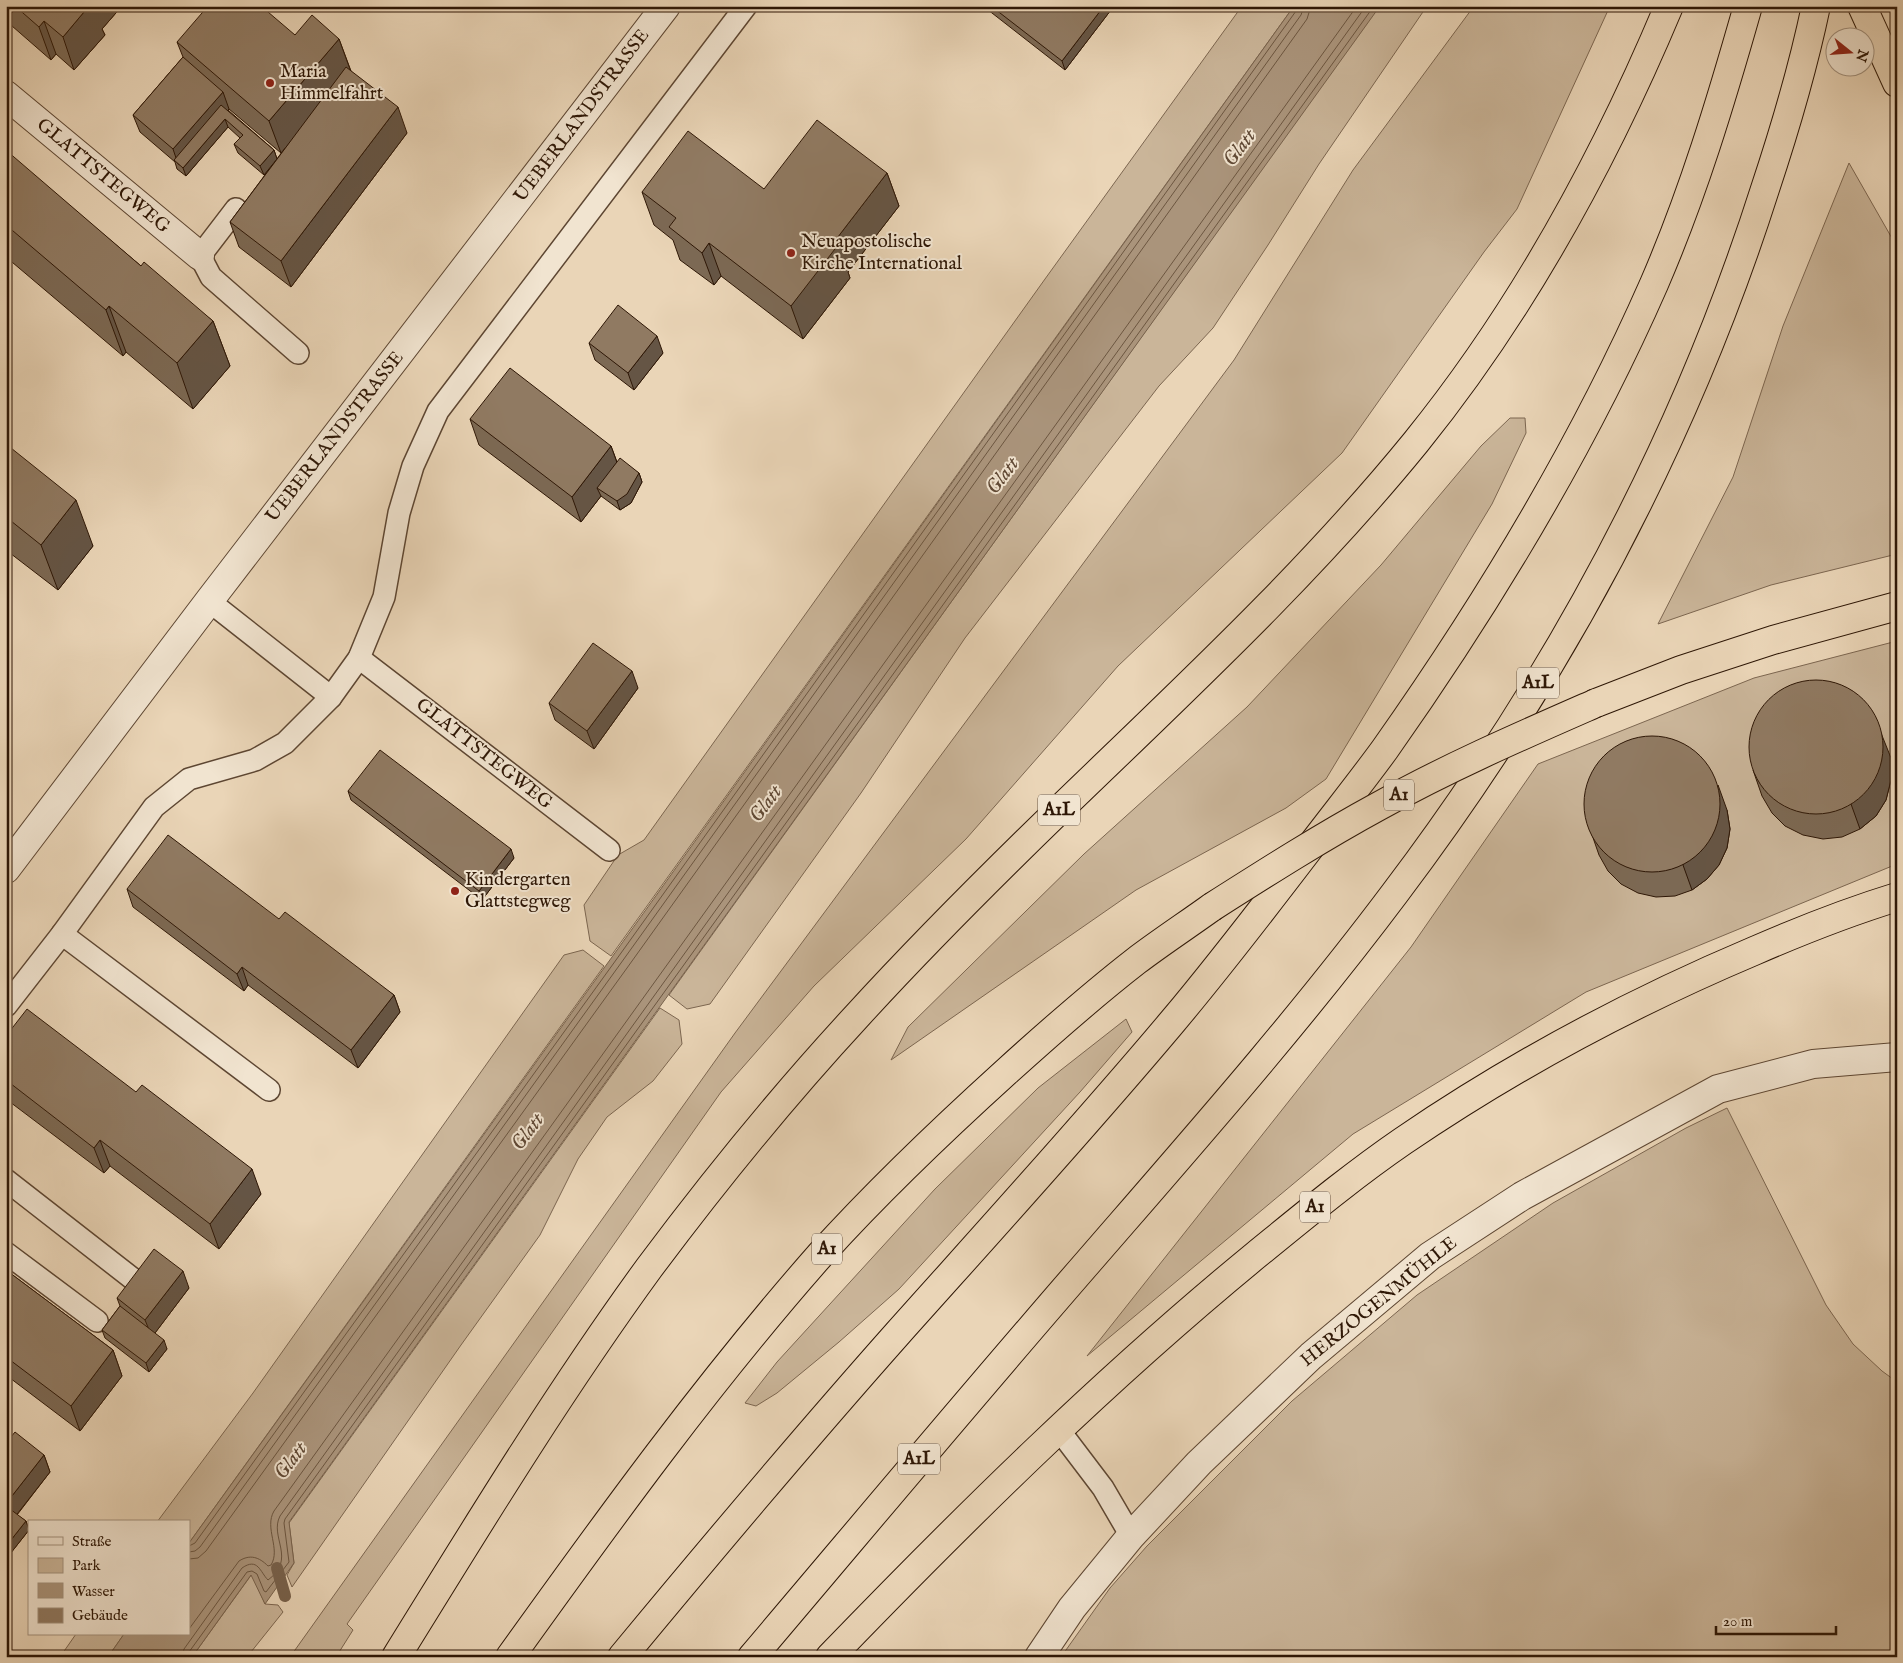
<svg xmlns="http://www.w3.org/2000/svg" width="1903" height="1663" viewBox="0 0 1903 1663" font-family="'IM FELL English',serif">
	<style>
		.green { fill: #cab599; stroke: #7c6650 }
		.water { fill: #aa947b; stroke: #78624c }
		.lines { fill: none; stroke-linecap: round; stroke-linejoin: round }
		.shore { stroke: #6c5640; stroke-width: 1 }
		.stream { stroke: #78624c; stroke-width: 12 }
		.service-casing { stroke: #5d4632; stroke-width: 24 }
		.minor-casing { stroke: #5d4632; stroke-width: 30 }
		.tertiary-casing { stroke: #5d4632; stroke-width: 30 }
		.motorway-casing { stroke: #2e1706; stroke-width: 30 }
		.service { stroke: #f1e4d0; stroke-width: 21 }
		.minor { stroke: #f1e4d0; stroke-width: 28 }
		.tertiary { stroke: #f1e4d0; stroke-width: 28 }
		.motorway { stroke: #ead5b7; stroke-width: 28 }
		.motorway-bridge-casing { stroke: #2e1706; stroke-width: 30; stroke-linecap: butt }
		.motorway-bridge { stroke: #ead5b7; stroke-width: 28 }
		.wall { fill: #7c6954; stroke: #2e1706 }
		.shaded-wall { fill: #655545; stroke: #2e1706 }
		.building { fill: #907a62; stroke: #2e1706 }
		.poi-dot { fill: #8f2418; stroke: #f1e4d0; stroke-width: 2 }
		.labels { text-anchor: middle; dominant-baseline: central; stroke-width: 4; stroke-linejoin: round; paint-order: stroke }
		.shield { fill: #f1e4d0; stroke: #685443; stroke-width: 1 }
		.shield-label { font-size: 18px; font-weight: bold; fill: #2e1706 }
		.poi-label { font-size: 19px; fill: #2e1706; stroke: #f1e4d0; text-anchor: start }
		.street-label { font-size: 19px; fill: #2e1706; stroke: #f1e4d0 }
		.water-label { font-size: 20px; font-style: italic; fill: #604935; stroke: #f1e4d0 }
	</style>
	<rect width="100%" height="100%" fill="#ead5b7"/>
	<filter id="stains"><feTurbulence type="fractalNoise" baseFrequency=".004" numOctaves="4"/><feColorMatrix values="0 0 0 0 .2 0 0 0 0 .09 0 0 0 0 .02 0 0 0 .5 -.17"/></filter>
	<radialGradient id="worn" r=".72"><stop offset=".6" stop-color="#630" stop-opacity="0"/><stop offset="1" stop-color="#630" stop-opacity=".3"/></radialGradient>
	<!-- green -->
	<g class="green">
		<path d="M1242,6H1294L611,956L590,941L584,905L618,855L644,840L1045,279Z"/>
		<path d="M1379,6H1427L1319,164L1268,245L1213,328L1159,386L965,638L861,793L710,1004L687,1009L669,995Z"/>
		<path d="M1474,6H1610L1517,209L1484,252L1342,453L1118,666L966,839L814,986L721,1092L347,1624L353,1630L336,1657H290L735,1033L1234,360L1353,170Z"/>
		<path d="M1849,163L1897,247V554L1771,585L1658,624L1733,477L1783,326Z"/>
		<path d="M1510,418H1525L1526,433L1492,504L1326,779L1286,808L1136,890L891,1060L908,1027L1084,854L1247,707L1381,565L1481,446Z"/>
		<path d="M1897,641V864L1586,992L1353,1134L1087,1356L1411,947L1538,764L1754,678Z"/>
		<path d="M583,950L604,966L189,1543V1522H157L253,1393L564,955Z"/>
		<path d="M660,1008L679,1020L682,1044L653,1081L607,1117L578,1159L540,1235L461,1345L292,1587L287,1575L294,1563L289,1523Z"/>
		<path d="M1126,1019L1132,1032L1080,1092L899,1289L839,1342L777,1393L756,1406L745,1403L777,1362L935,1189L1038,1088Z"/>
		<path d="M1727,1108L1826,1305L1853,1344L1882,1371L1897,1382V1657H1061L1110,1588L1147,1546L1292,1401L1417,1295L1553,1203L1686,1128Z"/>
		<path d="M252,1574L265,1604L278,1605L283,1612L247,1657H192Z"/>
		<path d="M76,1634H124L108,1657H60Z"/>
	</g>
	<!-- water -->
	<path class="water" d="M1294,6H1380L289,1522L294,1563L265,1604L251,1575L192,1657H108L124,1634H189V1543L612,957Z"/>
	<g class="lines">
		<!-- shore -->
		<g class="shore">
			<path d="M189,1546L195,1543L616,960L1296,11L1297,6"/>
			<path d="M189,1552L195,1551L200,1547L621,963L1301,15L1304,6"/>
			<path d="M189,1559L198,1558L206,1551L627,968L1307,19L1311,6"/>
			<path d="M189,1629L239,1561C250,1554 259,1557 268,1566L271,1565C281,1549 264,1528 274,1511L1357,6"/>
			<path d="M182,1657L184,1649L242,1568C258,1557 260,1572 268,1580C297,1559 269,1537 280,1516L1366,6"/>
			<path d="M188,1657L189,1652L247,1572L252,1571L257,1574L264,1591L266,1592L289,1562L284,1523L285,1519L1374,6"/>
		</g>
		<!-- stream -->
		<path class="stream" d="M277,1568L285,1596"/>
		<defs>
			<g id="service">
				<path d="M236,209L200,256L211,277L298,353"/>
				<path d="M209,601L331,697"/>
				<path d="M359,658L609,850"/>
				<path d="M62,934L269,1090"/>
				<path d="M6,1006L62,934L154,807L189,779L255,760L285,743L331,697L359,658L384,597L399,513L413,466L438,411L746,6"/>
				<path d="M6,1180L133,1279"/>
				<path d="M6,1253L97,1321"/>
				<path d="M1059,1430L1103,1488L1131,1536"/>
			</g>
			<g id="minor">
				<path d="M6,95L200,256"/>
				<path d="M1039,1657L1072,1608L1131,1536L1199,1463L1311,1356L1430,1256L1522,1196L1718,1089L1813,1064L1897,1057"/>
			</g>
			<path id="tertiary" d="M6,869L209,601L666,6"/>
			<g id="motorway">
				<path d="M1862,6L1897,83"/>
				<path d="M1596,703L1681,670L1773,640L1897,606"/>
				<path d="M396,1657C477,1526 558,1393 649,1268C714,1181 783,1096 857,1016C921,946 988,879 1056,813C1180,693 1307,576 1416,442C1522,311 1604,161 1669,6"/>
				<path d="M510,1657C609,1519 709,1381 821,1254C879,1190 942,1130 1006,1072C1048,1034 1091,996 1136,961C1161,942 1187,925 1212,907"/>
				<path d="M622,1657C713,1547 804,1439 898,1333C991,1229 1084,1127 1173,1021C1221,964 1266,905 1311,846C1336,813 1361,782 1385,749C1488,603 1582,448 1654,284C1693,194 1721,101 1748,6"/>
				<path d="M752,1657C864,1525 975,1392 1089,1261C1193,1141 1299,1021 1395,893C1556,680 1684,443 1765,189C1785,129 1803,68 1816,6"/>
				<path d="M830,1657C965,1517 1105,1379 1256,1255C1304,1216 1352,1176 1403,1141C1513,1066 1631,1003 1754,951C1800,931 1848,912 1897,897"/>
			</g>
		</defs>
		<!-- service casing -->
		<use href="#service" class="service-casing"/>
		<!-- minor casing -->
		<use href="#minor" class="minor-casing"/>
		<!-- tertiary casing -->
		<use href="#tertiary" class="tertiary-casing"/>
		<!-- motorway casing -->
		<use href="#motorway" class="motorway-casing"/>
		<!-- service -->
		<use href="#service" class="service"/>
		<!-- minor -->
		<use href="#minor" class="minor"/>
		<!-- tertiary -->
		<use href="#tertiary" class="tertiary"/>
		<!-- motorway -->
		<use href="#motorway" class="motorway"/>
		<defs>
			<path id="motorway-bridge" d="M1212,907C1267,872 1322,837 1379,806C1449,767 1523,735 1596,703"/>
		</defs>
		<!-- motorway-bridge casing -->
		<use href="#motorway-bridge" class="motorway-bridge-casing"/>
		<!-- motorway-bridge -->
		<use href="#motorway-bridge" class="motorway-bridge"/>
	</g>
	<!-- wall -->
	<g class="wall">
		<path d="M6,6H122L102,29L105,35L74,70L56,54L51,60L12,26L6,11Z"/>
		<path d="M983,6H1114L1065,70Z"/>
		<path d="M295,35L339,39L351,71L407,133L291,287L239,247L230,222L285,148L281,153L229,109L228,110L274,150L277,159L264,175L238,153L234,144L240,138L228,127L186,176L177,169L175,162L140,132L133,115L183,57L177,42Z"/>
		<path d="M6,152L141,266L213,321L230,366L193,409L126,352L123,356L6,257Z"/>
		<path d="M887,173L899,206L848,272L850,278L803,339L721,276L714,285L680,260L673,240L654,225L642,192L764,189Z"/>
		<path d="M589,343L663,353L634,390L595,360Z"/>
		<path d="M470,419L611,446L617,462L639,473L642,482L631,503L620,510L601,496L581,522L479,445Z"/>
		<path d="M6,444L93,546L58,590L6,550Z"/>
		<path d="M638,688L594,749L555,720L549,703Z"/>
		<path d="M1891,758V780L1886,800L1876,816L1860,829L1842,837L1823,839L1803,835L1785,826L1772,813L1762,796L1753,770Z"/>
		<path d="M348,791L514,858L482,900L351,800Z"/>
		<path d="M1727,810L1730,829L1727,848L1719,865L1707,879L1692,890L1675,896L1656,897L1638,893L1621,884L1608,871L1599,855L1590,829Z"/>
		<path d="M127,889L279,919L394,995L400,1012L358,1068L248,985L244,991L133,907Z"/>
		<path d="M6,1036L261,1194L219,1249L110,1166L104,1173L6,1099Z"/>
		<path d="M6,1270L113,1350L122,1376L80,1431L6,1375Z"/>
		<path d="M189,1288L155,1333L167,1349L149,1372L105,1338L102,1330L120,1306L117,1298Z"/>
		<path d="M6,1443L44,1455L50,1472L17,1515L26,1521L29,1530L10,1554L6,1551Z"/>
	</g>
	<!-- shaded-wall -->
	<g class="shaded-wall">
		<path d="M89,6H122L102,29L105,35L74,70L63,37Z"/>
		<path d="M1104,6H1114L1065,70L1062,61Z"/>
		<path d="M44,21L56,54L51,60L39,27Z"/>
		<path d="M339,39L351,72L281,153L269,121Z"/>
		<path d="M223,92L229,109L180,165L178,164L173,149Z"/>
		<path d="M398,107L407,133L291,287L281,261Z"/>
		<path d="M225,119L228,127L186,176L183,168Z"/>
		<path d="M274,150L277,159L264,175L260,166Z"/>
		<path d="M887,173L899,206L848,272L850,278L803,339L791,306L834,242Z"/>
		<path d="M709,243L721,276L714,285L702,253Z"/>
		<path d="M109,306L126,352L123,356L106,310Z"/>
		<path d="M213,321L230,366L193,409L177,363Z"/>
		<path d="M657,336L663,353L634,390L628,373Z"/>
		<path d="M611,446L620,471L597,488L601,496L581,522L572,497Z"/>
		<path d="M639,473L642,482L631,503L620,510L617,501Z"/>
		<path d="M76,500L93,546L58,590L41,545Z"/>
		<path d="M632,671L638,688L594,749L587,731Z"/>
		<path d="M1881,733L1891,758V780L1886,800L1876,816L1860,829L1851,804Z"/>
		<path d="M1718,785L1727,810L1730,829L1727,848L1719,865L1707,879L1692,890L1683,865Z"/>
		<path d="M511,849L514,858L482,900L479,891Z"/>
		<path d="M242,967L248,985L244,991L237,974Z"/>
		<path d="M394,995L400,1012L358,1068L351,1050Z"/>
		<path d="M100,1140L110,1166L104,1173L94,1148Z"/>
		<path d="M252,1169L261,1194L219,1249L210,1224Z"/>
		<path d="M183,1271L189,1288L152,1337L145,1320Z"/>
		<path d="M164,1340L167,1349L149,1372L146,1363Z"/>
		<path d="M113,1350L122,1376L80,1431L71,1406Z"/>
		<path d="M44,1455L50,1472L14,1518L8,1501Z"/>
		<path d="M26,1521L29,1530L10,1554L7,1545Z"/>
	</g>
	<!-- building -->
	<g class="building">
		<path d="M15,6H89L63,37L44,21L39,27Z"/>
		<path d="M208,6H261L295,35L312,15L339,39L269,121L177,42Z"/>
		<path d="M991,6H1104L1062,61Z"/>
		<path d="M183,57L223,92L173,149L133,115Z"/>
		<path d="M346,67L398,107L281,261L230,222Z"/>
		<path d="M221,105L274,150L260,166L234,144L243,135L225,119L183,168L174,160Z"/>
		<path d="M817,120L887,173L834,242L838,245L791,306L709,243L702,253L669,227L676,218L642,192L688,131L764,189Z"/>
		<path d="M7,151L141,266L144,262L213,321L177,363L109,306L106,310L6,225Z"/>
		<path d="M618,305L657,336L628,373L589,343Z"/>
		<path d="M510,368L611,446L572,497L470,419Z"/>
		<path d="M6,444L76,500L41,545L6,517Z"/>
		<path d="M620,458L639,473L627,494L617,501L597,488Z"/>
		<path d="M593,643L632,671L587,731L549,703Z"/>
		<circle cx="1816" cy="747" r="67"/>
		<circle cx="1652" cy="804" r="68"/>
		<path d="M380,750L511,849L479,891L348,791Z"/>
		<path d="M168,835L279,919L285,912L394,995L351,1050L242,967L237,974L127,889Z"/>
		<path d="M27,1009L136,1092L142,1085L252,1169L210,1224L100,1140L94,1148L6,1080V1036Z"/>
		<path d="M154,1249L183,1271L145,1320L117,1298Z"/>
		<path d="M6,1270L113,1350L71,1406L6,1357Z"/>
		<path d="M120,1306L164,1340L146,1363L102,1330Z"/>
		<path d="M15,1432L44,1455L8,1501L6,1500V1443Z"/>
		<path d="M6,1506L26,1521L7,1545H6Z"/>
	</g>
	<!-- markers -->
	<g class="poi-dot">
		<circle cx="270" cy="83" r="5"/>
		<circle cx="791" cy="253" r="5"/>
		<circle cx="455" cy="891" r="5"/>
	</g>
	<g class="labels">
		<!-- shield labels -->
		<g class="shield">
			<rect x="1517" y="667.5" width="42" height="31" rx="4"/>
			<rect x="1384" y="779.5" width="30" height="31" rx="4"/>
			<rect x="1038" y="794.5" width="42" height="31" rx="4"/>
			<rect x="1300" y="1191.5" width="30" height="31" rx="4"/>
			<rect x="812" y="1233.5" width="30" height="31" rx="4"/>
			<rect x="898" y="1443.5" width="42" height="31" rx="4"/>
		</g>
		<g class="shield-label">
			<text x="1538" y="683">A1L</text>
			<text x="1399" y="795">A1</text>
			<text x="1059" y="810">A1L</text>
			<text x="1315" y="1207">A1</text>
			<text x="827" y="1249">A1</text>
			<text x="919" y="1459">A1L</text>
		</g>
		<!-- poi labels -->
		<g class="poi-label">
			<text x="280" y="72">Maria<tspan x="280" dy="22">Himmelfahrt</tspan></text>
			<text x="801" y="242">Neuapostolische<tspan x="801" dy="22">Kirche International</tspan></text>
			<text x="465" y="880">Kindergarten<tspan x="465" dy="22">Glattstegweg</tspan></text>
		</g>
		<!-- street labels -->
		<g class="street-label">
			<text transform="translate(582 116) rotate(-53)">UEBERLANDSTRASSE</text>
			<text transform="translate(103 176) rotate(40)">GLATTSTEGWEG</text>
			<text transform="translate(335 437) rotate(-52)">UEBERLANDSTRASSE</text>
			<text transform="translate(484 754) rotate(38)">GLATTSTEGWEG</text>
			<text transform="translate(1379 1302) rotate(-39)">HERZOGENMÜHLE</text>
		</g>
		<!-- water labels -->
		<g class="water-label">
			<text transform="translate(1240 148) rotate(-54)">Glatt</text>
			<text transform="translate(1003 476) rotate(-54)">Glatt</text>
			<text transform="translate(766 804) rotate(-54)">Glatt</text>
			<text transform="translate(528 1132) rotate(-54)">Glatt</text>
			<text transform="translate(291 1461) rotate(-54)">Glatt</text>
		</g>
	</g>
	<!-- margin -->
	<rect width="1903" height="1663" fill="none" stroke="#ead5b7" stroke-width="25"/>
	<rect x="8" y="8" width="1888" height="1648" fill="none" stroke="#2e1706" stroke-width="2.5"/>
	<rect x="12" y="12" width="1878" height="1638" fill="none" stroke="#2e1706"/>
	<!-- legend -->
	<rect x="28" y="1520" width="162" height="115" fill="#f1e4d0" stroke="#a3927f"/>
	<rect x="38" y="1537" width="25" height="8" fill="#f1e4d0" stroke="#a3927f"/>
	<text x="72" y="1546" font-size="15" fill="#2e1706">Straße</text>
	<rect x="38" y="1558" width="25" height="15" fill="#cab599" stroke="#a3927f"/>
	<text x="72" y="1570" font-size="15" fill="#2e1706">Park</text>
	<rect x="38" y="1583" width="25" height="15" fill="#aa947b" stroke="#a3927f"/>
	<text x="72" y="1596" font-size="15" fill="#2e1706">Wasser</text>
	<rect x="38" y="1608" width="25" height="15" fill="#907a62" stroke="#a3927f"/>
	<text x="72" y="1620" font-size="15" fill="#2e1706">Gebäude</text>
	<!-- north arrow -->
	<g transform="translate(1850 52) rotate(107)"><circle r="24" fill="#f1e4d0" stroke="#a3927f"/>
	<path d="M0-4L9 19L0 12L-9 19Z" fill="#8f2418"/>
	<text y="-8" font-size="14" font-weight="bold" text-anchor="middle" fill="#2e1706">N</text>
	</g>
	<!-- scale -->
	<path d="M1716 1626v8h120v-8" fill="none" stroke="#2e1706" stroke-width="2.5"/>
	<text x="1723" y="1626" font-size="15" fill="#2e1706" stroke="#f1e4d0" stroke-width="4" paint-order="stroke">20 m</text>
	<rect width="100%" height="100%" filter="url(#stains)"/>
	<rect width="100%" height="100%" fill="url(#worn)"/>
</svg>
